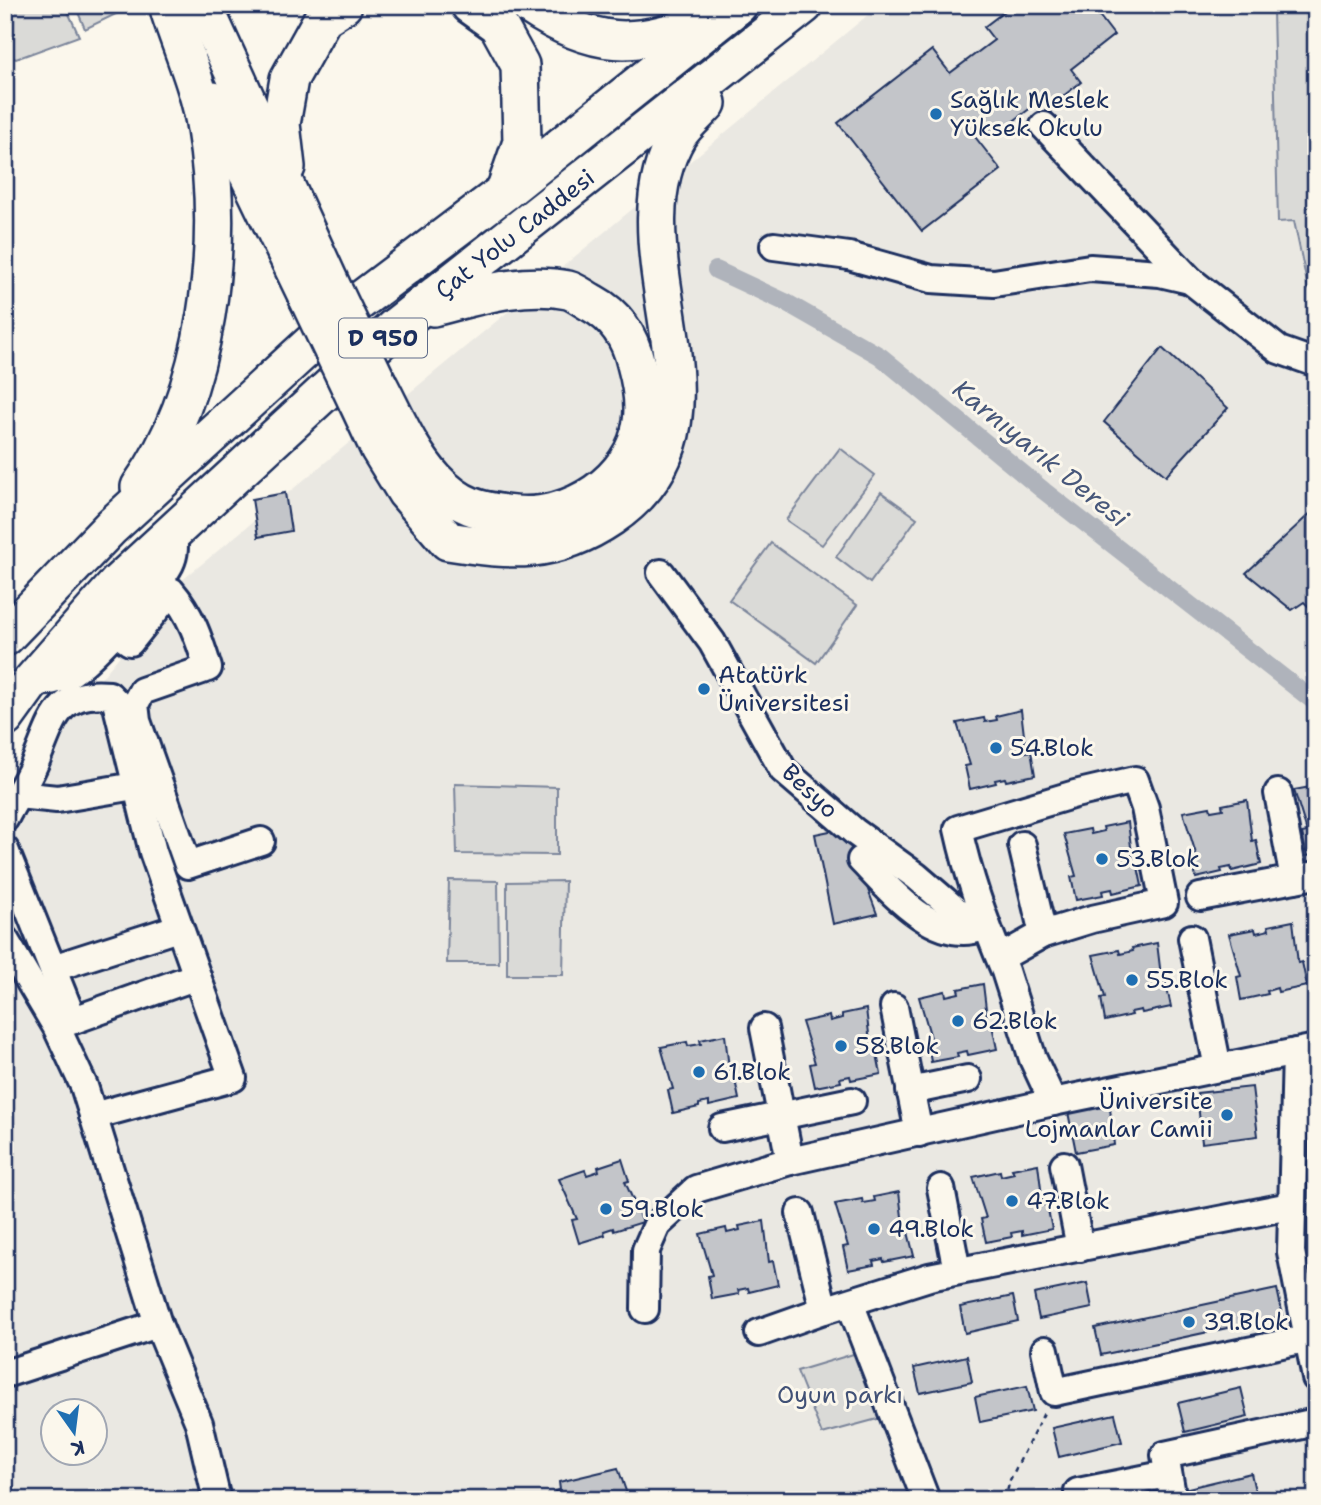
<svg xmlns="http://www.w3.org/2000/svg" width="1321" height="1505" viewBox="0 0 1321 1505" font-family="'Shantell Sans',sans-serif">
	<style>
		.built { fill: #eae8e2; fill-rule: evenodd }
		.green { fill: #dadad7; stroke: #7a849a; stroke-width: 2 }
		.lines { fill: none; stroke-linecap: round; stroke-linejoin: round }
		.canal { stroke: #afb3bb; stroke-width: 18 }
		.building { fill: #c3c5c9; stroke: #1b2f5e; stroke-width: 2 }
		.minor-casing { stroke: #1b2f5e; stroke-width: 32 }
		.highway-casing { stroke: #1b2f5e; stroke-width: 42 }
		.path { stroke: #1b2f5e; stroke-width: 2.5; stroke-dasharray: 5 5; stroke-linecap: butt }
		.minor { stroke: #fbf7ec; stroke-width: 26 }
		.highway { stroke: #fbf7ec; stroke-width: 37 }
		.highway-bridge-casing { stroke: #1b2f5e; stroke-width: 42; stroke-linecap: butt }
		.highway-bridge { stroke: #fbf7ec; stroke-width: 37 }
		.poi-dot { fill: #1f6fb2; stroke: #fbf7ec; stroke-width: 2.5 }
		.labels { text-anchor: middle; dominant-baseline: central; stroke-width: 6; stroke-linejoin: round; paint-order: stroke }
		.shield { fill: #fbf7ec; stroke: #5e6b89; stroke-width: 2 }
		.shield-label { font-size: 23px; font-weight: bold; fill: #1b2f5e }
		.poi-label { font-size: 24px; fill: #1b2f5e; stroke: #fbf7ec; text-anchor: start }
		.street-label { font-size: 24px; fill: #1b2f5e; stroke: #fbf7ec }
		.park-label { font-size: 24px; fill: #415176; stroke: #fbf7ec }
		.water-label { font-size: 26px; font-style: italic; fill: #47577a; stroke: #fbf7ec }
	</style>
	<rect width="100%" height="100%" fill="#fbf7ec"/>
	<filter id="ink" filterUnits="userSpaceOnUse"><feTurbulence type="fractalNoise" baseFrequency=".0143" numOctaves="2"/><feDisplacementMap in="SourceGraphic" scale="14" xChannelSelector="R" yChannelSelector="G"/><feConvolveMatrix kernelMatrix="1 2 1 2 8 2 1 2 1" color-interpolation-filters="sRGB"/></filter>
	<g filter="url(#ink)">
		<!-- built -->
		<path class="built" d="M880,5H1316V1500H5V796L180,582ZM52,1410H94V1452H52Z"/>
		<!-- green -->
		<g class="green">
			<path d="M5,5H65L79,36L16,59L5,54Z"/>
			<path d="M75,5H117L120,12L85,29Z"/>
			<path d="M1293,5H1316V298L1308,288L1294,221L1278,222L1273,11L1293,13Z"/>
			<path d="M840,448L875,475L822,545L786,520Z"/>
			<path d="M881,492L917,518L870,583L836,557Z"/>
			<path d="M771,543L857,605L816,663L729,600Z"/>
			<path d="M455,784L557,787V855L457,854Z"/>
			<path d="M449,880L498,881L499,963H447Z"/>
			<path d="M565,881L563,975H507V882Z"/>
			<path d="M860,1352L881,1418L822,1434L797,1371Z"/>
		</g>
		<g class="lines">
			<!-- canal -->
			<path class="canal" d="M716,270L787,303L880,356L1044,491L1316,703"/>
		</g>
		<!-- building -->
		<g class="building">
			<path d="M1013,5H1021L1028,10L1034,5H1091L1114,35L1071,69L1081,82L1052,105L1045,97L994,136L984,123L972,133L1001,170L922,231L838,123L932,50L950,73L994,40L984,27Z"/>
			<path d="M1162,348L1228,408L1166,476L1104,422Z"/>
			<path d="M285,493L291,531L258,537L252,499Z"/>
			<path d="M1316,508V614L1304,602L1292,610L1246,573Z"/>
			<path d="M1021,710L1026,752L1031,751L1035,775L1006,781L1005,778L995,780L996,783L970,789L965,766L970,765L957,723L984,718L985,722L997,720L996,716Z"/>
			<path d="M1316,786V854L1307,856L1302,833L1307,832L1294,790Z"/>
			<path d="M1247,800L1252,841L1256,840L1261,864L1232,871L1231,867L1221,869L1222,872L1196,878L1191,855L1196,854L1183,812L1210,807L1211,811L1223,809L1222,805Z"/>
			<path d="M1128,822L1133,863L1137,862L1142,886L1113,893L1112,889L1102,891L1103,895L1076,900L1071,877L1076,876L1064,834L1090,829L1091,834L1104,831L1103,827Z"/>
			<path d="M845,828L877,914L833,924L815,834Z"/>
			<path d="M1293,921L1298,963L1302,962L1307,986L1278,992L1277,988L1267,991L1268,994L1241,1000L1237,977L1241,976L1229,934L1255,929L1256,933L1269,930L1268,926Z"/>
			<path d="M1157,943L1162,984L1166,983L1171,1007L1142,1013L1141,1010L1131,1012L1132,1015L1105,1021L1101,998L1105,997L1093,955L1119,950L1120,954L1133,951L1132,948Z"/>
			<path d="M983,984L988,1025H992L997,1049L968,1055L967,1051L957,1053L958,1057L931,1062L927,1039L931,1038L919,997L945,991L946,996L959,993L958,989Z"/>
			<path d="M866,1009L871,1050L876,1049L881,1074L851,1080L850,1076L840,1078L841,1082L815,1087L810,1064L815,1063L802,1022L829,1016L830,1021L842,1018V1014Z"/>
			<path d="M725,1035L730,1076L734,1075L739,1099L709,1106V1102L699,1104V1107L673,1113L668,1090L673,1089L661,1047L687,1042L688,1046L701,1044L700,1040Z"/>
			<path d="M1252,1087L1258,1136L1202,1143L1197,1093Z"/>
			<path d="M1109,1099L1114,1145L1076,1152L1067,1107Z"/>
			<path d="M622,1159L629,1181L625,1182L643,1222L614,1231L613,1228L604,1231L605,1235L579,1243L572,1220L577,1219L559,1179L585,1170L587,1175L599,1171L598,1167Z"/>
			<path d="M1038,1164L1043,1205H1047L1052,1229L1022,1235V1231L1011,1233L1012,1237L986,1242L981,1219L986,1218L973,1177L1000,1171L1001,1176L1014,1173L1012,1169Z"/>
			<path d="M899,1192L904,1233L908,1232L914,1256L884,1262L883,1259L873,1261L874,1265L848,1270L843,1247L848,1246L835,1204L862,1199L863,1203L875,1201L874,1197Z"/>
			<path d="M764,1221L769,1262L773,1261L778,1285L749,1292L748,1288L738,1290L739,1294L712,1299L708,1276L712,1275L700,1234L726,1228L727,1233L740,1230L739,1226Z"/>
			<path d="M1087,1283L1092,1308L1039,1319L1034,1294Z"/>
			<path d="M1277,1289L1283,1316L1101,1355L1095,1328Z"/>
			<path d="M1013,1296L1018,1321L965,1333L960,1307Z"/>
			<path d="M967,1356L972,1382L920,1393L914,1368Z"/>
			<path d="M1027,1386L1033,1411L980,1422L975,1397Z"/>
			<path d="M1241,1388L1248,1417L1185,1432L1178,1403Z"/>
			<path d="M1115,1414L1122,1442L1059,1457L1052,1428Z"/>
			<path d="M618,1468L629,1500H557L555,1491L560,1490L559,1482Z"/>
			<path d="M1251,1473L1257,1500H1191L1188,1488Z"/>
		</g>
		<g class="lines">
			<defs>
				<g id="minor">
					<path d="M1044,126L1190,280L1279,350L1316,363"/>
					<path d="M774,246L849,256L931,279L994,283L1090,268L1160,273L1190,280"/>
					<path d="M661,573L712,642L783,770L855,832L916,876L966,919L986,927"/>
					<path d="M114,631L130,642L171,591C191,614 199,639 208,668L142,691L135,704L137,721L188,865L261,841"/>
					<path d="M31,682C45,682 61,681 72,672C94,657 158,587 170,564C175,554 175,544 172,533"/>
					<path d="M1278,793L1294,879"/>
					<path d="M18,795L57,799L135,786"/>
					<path d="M5,818C14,800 26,783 34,765C52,726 54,689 109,695L116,702L153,852L233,1078L93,1116"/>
					<path d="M1022,845L1043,934"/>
					<path d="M5,850L73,1020"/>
					<path d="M861,860C890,890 934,944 981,928"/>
					<path d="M1200,897L1316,875"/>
					<path d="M1192,938L1218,1068"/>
					<path d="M5,940L56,1026L84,1086L158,1324L199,1423L217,1500"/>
					<path d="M1000,958L1043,934L1092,919L1164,903L1145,808L1135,780L1075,794L958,829C969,879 985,924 1005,971L1033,1059L1053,1102L1316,1048"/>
					<path d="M53,968L178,928"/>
					<path d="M894,1007L919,1133"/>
					<path d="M57,1026L197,976"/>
					<path d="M764,1028L790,1161"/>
					<path d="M1296,1052L1291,1252L1316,1378"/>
					<path d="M910,1091L968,1079"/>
					<path d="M722,1128L852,1101"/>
					<path d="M1064,1165L1080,1248"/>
					<path d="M941,1188L957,1271"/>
					<path d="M800,1213L824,1310L929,1277L1290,1206"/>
					<path d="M850,1303L926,1500"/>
					<path d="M645,1309L646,1250L657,1225L696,1189L790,1161L1053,1102"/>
					<path d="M759,1333L824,1310"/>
					<path d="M1045,1350L1054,1392L1310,1338"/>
					<path d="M5,1374L158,1324"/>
					<path d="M1078,1492L1168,1474"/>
					<path d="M1173,1500L1165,1455L1316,1422"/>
				</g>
				<g id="highway">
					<path d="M203,5L334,292"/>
					<path d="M470,5L498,25L520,65L522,142L505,191"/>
					<path d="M529,5C592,47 636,50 705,20"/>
					<path d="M213,101L308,298"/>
					<path d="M286,167L281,124L289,79L323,18L343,5"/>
					<path d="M378,384C395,416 410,453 435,480C460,507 479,511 514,515C570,521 634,481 642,422C645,403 641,382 636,364C630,337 616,316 592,303C584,299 576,292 568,290C522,281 477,296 433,307"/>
					<path d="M357,401L379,448L406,492L448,541C512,551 555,555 611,517C750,422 606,255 678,135C685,124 698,113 707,103"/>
					<path d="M140,487C209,391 225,243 206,129C200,89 182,49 170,12"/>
					<path d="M5,637L111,527L349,309L504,192L738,5"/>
					<path d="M5,718L31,682L119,582L394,328L804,5"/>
				</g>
			</defs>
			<!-- minor casing -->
			<use href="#minor" class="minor-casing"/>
			<!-- highway casing -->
			<use href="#highway" class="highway-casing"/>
			<!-- path -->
			<path class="path" d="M1005,1500L1010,1480L1045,1411"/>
			<!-- minor -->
			<use href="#minor" class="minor"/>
			<!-- highway -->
			<use href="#highway" class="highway"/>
			<defs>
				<g id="highway-bridge">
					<path d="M334,292L378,384"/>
					<path d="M308,298L357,401"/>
				</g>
			</defs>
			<!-- highway-bridge casing -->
			<use href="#highway-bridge" class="highway-bridge-casing"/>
			<!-- highway-bridge -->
			<use href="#highway-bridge" class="highway-bridge"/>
		</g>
	</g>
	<!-- markers -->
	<g class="poi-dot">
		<circle cx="936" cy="114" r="7"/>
		<circle cx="704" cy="689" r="7"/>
		<circle cx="996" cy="748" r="7"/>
		<circle cx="1102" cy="859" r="7"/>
		<circle cx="1132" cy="980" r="7"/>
		<circle cx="958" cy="1021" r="7"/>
		<circle cx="841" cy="1046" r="7"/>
		<circle cx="699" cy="1072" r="7"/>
		<circle cx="1227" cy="1115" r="7"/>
		<circle cx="1012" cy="1201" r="7"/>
		<circle cx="606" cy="1209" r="7"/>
		<circle cx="874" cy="1229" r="7"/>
		<circle cx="1189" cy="1322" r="7"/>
	</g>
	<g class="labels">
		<!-- shield labels -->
		<rect class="shield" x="339" y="318.5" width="88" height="39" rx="5"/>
		<g class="shield-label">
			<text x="383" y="338">D 950</text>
		</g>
		<!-- poi labels -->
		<g class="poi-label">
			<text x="950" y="100">Sağlık Meslek<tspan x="950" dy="28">Yüksek Okulu</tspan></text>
			<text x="718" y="675">Atatürk<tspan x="718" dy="28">Üniversitesi</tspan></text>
			<text x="1010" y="748">54.Blok</text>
			<text x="1116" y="859">53.Blok</text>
			<text x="1146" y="980">55.Blok</text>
			<text x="972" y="1021">62.Blok</text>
			<text x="855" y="1046">58.Blok</text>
			<text x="713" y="1072">61.Blok</text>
			<text x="1213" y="1101" text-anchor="end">Üniversite<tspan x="1213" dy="28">Lojmanlar Camii</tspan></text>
			<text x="1026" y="1201">47.Blok</text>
			<text x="620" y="1209">59.Blok</text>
			<text x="888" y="1229">49.Blok</text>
			<text x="1203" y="1322">39.Blok</text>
		</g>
		<!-- street labels -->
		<g class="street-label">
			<text transform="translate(515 234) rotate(-38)">Çat Yolu Caddesi</text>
			<text transform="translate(810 791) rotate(43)">Besyo</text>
		</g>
		<!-- park labels -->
		<g class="park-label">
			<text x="840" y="1395">Oyun parkı</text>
		</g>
		<!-- water labels -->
		<g class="water-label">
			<text transform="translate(1041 453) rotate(39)">Karnıyarık Deresi</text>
		</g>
	</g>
	<!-- margin -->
	<rect width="1321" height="1505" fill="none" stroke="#fbf7ec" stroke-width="28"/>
	<rect x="14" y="14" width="1293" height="1477" fill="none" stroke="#1b2f5e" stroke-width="2.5" filter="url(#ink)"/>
	<!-- north arrow -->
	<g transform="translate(74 1432) rotate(166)"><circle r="33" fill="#fbf7ec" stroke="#a1a7b3" stroke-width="2"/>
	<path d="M0-5L12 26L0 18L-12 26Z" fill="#1f6fb2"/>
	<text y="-10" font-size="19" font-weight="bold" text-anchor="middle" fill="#1b2f5e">K</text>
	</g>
</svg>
